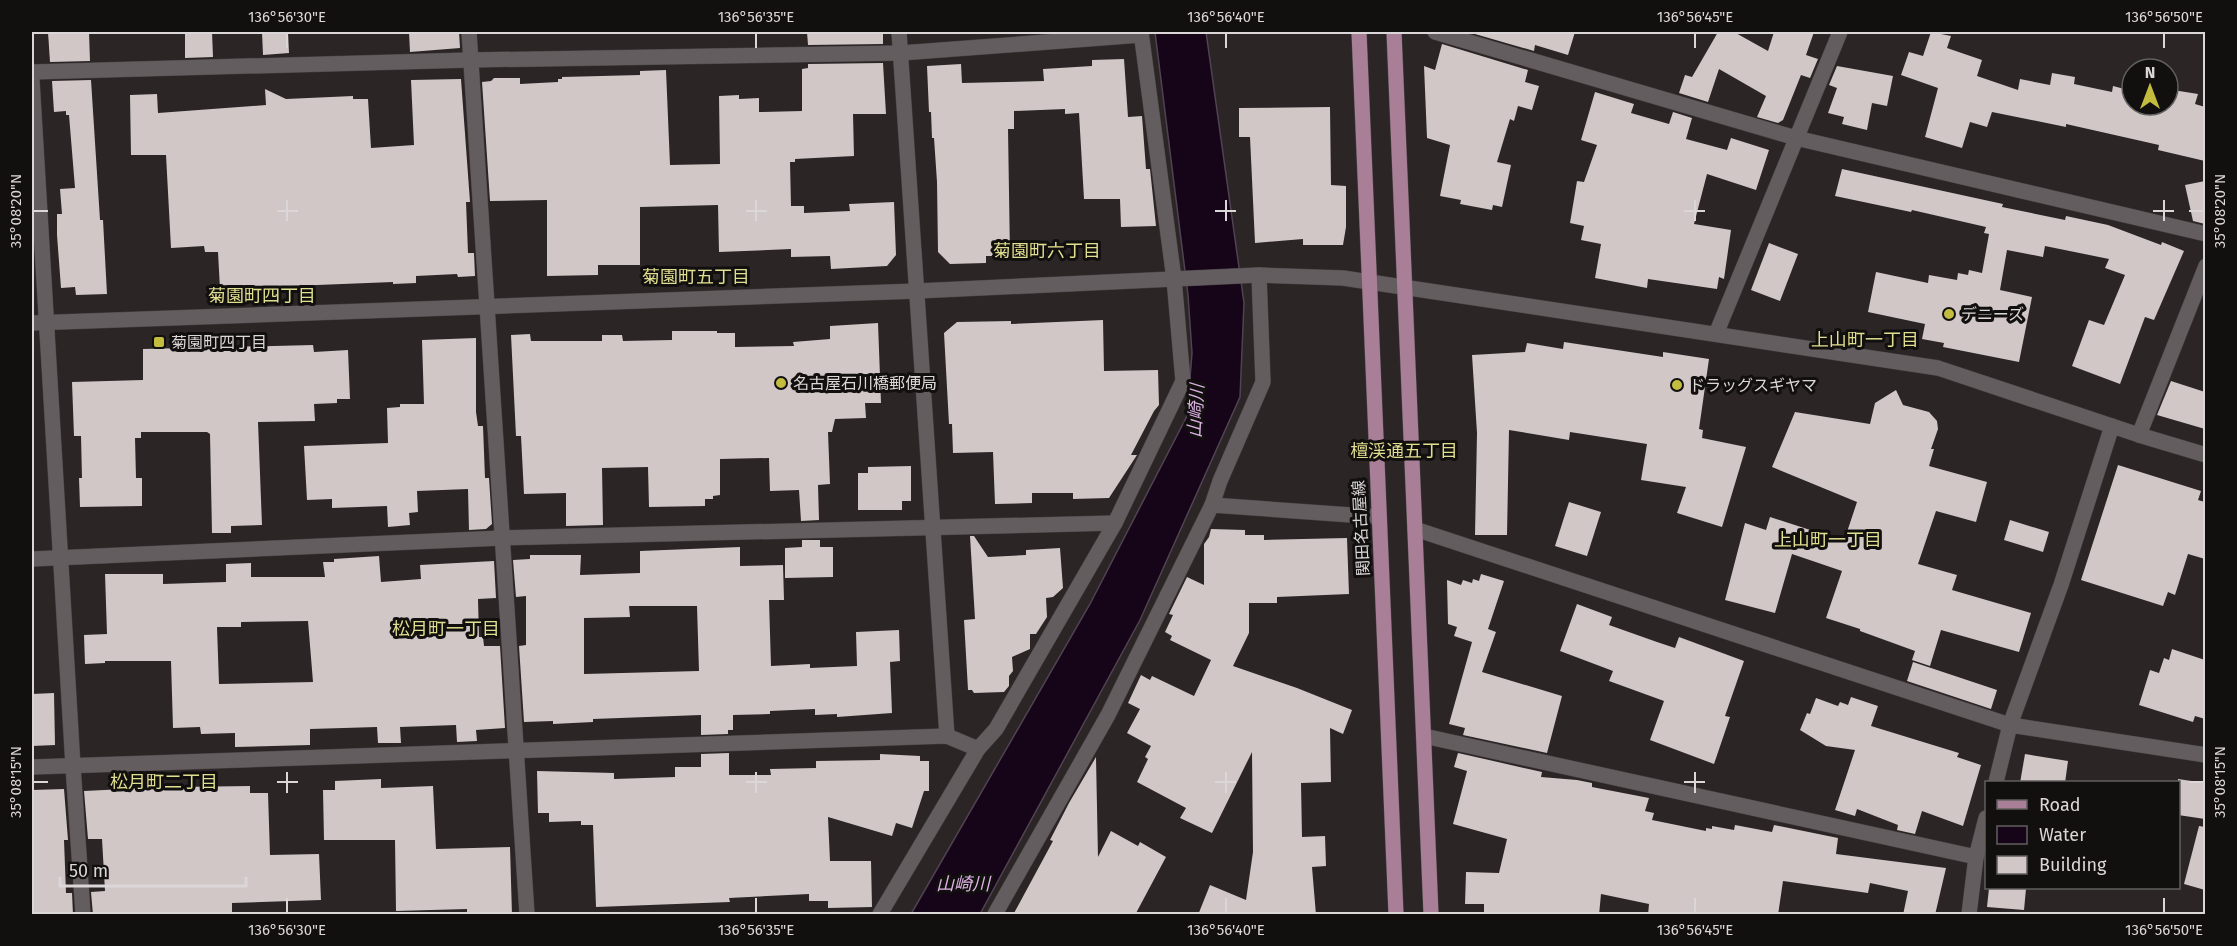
<svg xmlns="http://www.w3.org/2000/svg" width="2237" height="946" viewBox="0 0 2237 946" font-family="'Fira Sans','Noto Sans JP',sans-serif">
	<style>
		.water { fill: #160419; stroke: #514352; stroke-width: 1.5 }
		.building { fill: #d0c7c6; fill-rule: evenodd }
		.lines { fill: none; stroke-linecap: round; stroke-linejoin: round }
		.minor-casing { stroke: #474243; stroke-width: 16 }
		.tertiary-casing { stroke: #474243; stroke-width: 16 }
		.primary-casing { stroke: #474243; stroke-width: 16 }
		.minor { stroke: #645d5f; stroke-width: 15 }
		.tertiary { stroke: #645d5f; stroke-width: 15 }
		.primary { stroke: #a87f97; stroke-width: 15 }
		.ticks { fill: none; stroke: #dbd6d7; stroke-width: 2 }
		.poi-dot { fill: #c3bd3f; stroke: #120f0f; stroke-width: 2 }
		.labels { text-anchor: middle; dominant-baseline: central; stroke-width: 6; stroke-linejoin: round; paint-order: stroke }
		.poi-label { font-size: 16px; fill: #dbd6d7; stroke: #120f0f; text-anchor: start }
		.street-label { font-size: 16px; fill: #dbd6d7; stroke: #120f0f }
		.neighbourhood-label { font-size: 18px; fill: #e0de8f; stroke: #120f0f }
		.water-label { font-size: 18px; font-style: italic; fill: #dbb2e3; stroke: #120f0f }
		.neatline { fill: none; stroke: #dbd6d7; stroke-width: 2 }
		.ticks-label { font-size: 15px; text-anchor: middle; fill: #dbd6d7 }
	</style>
	<rect width="100%" height="100%" fill="#2b2526"/>
	<!-- water -->
	<path class="water" d="M1155,32H1206L1244,303L1240,397L1140,620L980,914H911L1090,604L1187,416L1192,353L1188,295Z"/>
	<!-- building -->
	<g class="building">
		<path d="M48,32H89L90,61L50,62Z"/>
		<path d="M185,32H212L213,57L185,58Z"/>
		<path d="M262,32H288L289,53L263,55Z"/>
		<path d="M409,32H459L460,48L410,52Z"/>
		<path d="M807,32H883V44L808,45Z"/>
		<path d="M1468,32H1575L1568,55L1535,45L1534,51Z"/>
		<path d="M1718,32H1734L1768,51L1774,32H1814L1806,55L1818,59L1810,78L1801,75L1783,120L1778,123L1757,117L1766,96L1719,69L1708,102L1679,93L1685,75L1692,77Z"/>
		<path d="M1931,32L1951,36L1947,48L1982,60L1977,76L2018,90L2020,79L2050,85L2052,73L2075,77L2074,84L2112,92L2113,86L2132,91V105L2169,106L2173,90L2198,94L2195,104L2205,107V161L2158,150L2159,145L2066,124V127L1992,112L1987,127L1970,122L1962,148L1925,137L1938,88L1901,75L1909,52L1923,56Z"/>
		<path d="M1442,44L1528,70L1525,82L1539,86L1532,110L1518,106L1514,121L1510,119L1497,162L1511,165L1502,207L1493,205L1492,210L1460,204L1461,200L1440,196L1450,145L1427,138L1424,66L1435,70Z"/>
		<path d="M1124,59L1128,117L1142,116L1146,169H1150L1156,226L1121,227L1120,199H1084L1079,113L1065,114V109L1014,111V129H1008L1010,256H986V263L950,264L938,252L937,182L934,138H932L931,112H929L927,66L961,64L962,83L1044,81L1043,69L1092,66V60Z"/>
		<path d="M883,63L886,114H853L854,156L795,159V162H790L791,206H804V213L850,211L849,204L894,202L896,255L887,266L831,269L830,256L791,257V249L719,252L718,205L640,207V265H598V275L547,276V200L490,201L482,82L491,81L494,78H520V84L558,82V79H562V77L640,75V71L666,70L670,165L720,164L719,96L739,95V99L759,98V112L802,111V69L808,68V64Z"/>
		<path d="M1837,66L1893,76L1887,106L1872,103L1867,130L1842,124L1844,117L1828,113L1837,88L1829,85Z"/>
		<path d="M461,79L470,202H466L468,253H474L475,276L458,277L457,274L416,276V283L393,284V282L220,289L218,252H205L204,246L171,248L166,155H131L130,95L157,94L158,113L266,105L265,89L286,99L353,96V99H368L371,148L414,145L411,80Z"/>
		<path d="M91,80L100,220H103L107,294L76,295L75,287L61,288L57,235V214H62L60,189L75,188L69,115H66V111L54,112L52,81Z"/>
		<path d="M1595,92L1634,104L1631,113L1669,124L1673,112L1692,118L1686,139L1727,150L1731,138L1769,150L1756,190L1707,174L1694,224L1731,230L1724,279L1719,277L1717,289L1648,279L1647,288L1595,278L1601,244L1581,240L1584,226L1570,223L1577,181L1584,182L1597,145L1581,140Z"/>
		<path d="M1330,107L1331,185L1346,186V227L1343,245H1303V239L1255,243L1250,137H1239V108Z"/>
		<path d="M1842,169L2003,204L2002,207L2065,220L2066,216L2108,225L2161,245L2162,242L2184,251L2154,320L2145,317L2120,384L2072,366L2089,320L2104,325L2125,275L2105,268L2109,259L2045,246L2043,257L2007,250L2000,290L2032,297L2019,362L1943,347L1944,343L1922,339L1925,324L1868,312L1876,272L1928,283L1929,275L1957,280L1958,273L1968,275L1969,270L1982,273L1989,234L1984,233L1986,227L1912,210L1911,212L1835,196Z"/>
		<path d="M2205,181V224L2193,221L2185,185Z"/>
		<path d="M1769,243L1798,254L1780,301L1751,290Z"/>
		<path d="M1103,320L1104,371L1158,370L1159,405L1154,411L1131,455H1137L1109,498L1073,499V493H1032V503L995,504L993,452L953,453L952,424H949L944,333L957,322L1011,321V324Z"/>
		<path d="M878,323L881,403H865L866,418L835,419L832,432H828L830,484L818,485L819,520L801,521L799,490L770,491L769,458L720,459V495L713,496V499H705V506L649,507L648,467L602,468L603,525L566,526V493L524,494L521,436H516L511,335L530,334L531,341H602V335H622L623,341L672,340V331H717V333H735V347L794,346L793,342L830,339V326Z"/>
		<path d="M476,338V412L478,426H483L485,478H489L492,524L486,529L469,530L468,489L417,491L418,512L409,513L410,525L388,527L387,506L332,508V499L307,500L304,446L388,443L387,408L400,407V404H424L422,340Z"/>
		<path d="M1564,342L1663,357V352L1709,359L1699,429L1703,430L1702,438L1746,447L1722,527L1677,513L1686,487L1641,480L1647,444L1570,432L1569,440L1509,430L1507,535H1475L1477,433L1472,355L1525,352L1527,343L1563,349Z"/>
		<path d="M313,345L314,352L348,350L350,399H337V403L314,404L315,421L258,422L262,525L231,526V533H212L210,434L207,432H141V438H135L136,478H142V506L80,507L79,478H82L81,436H74L72,382L143,380V349Z"/>
		<path d="M2171,381L2205,392V429L2157,415Z"/>
		<path d="M1896,390L1903,405L1929,412L1937,421L1938,429L1931,449H1934L1929,466L1987,482L1976,522L1936,511L1918,564L1957,575L1952,590L2031,613L2019,652L1941,630L1930,666L1912,660L1915,651L1860,631V629L1826,618L1842,571L1792,554L1775,613L1725,600L1745,523L1766,530L1770,517L1844,541L1857,502L1772,467L1795,412L1870,424L1875,403Z"/>
		<path d="M2118,465L2201,491L2198,500L2205,502V559L2188,554L2175,595L2168,592L2163,606L2081,580Z"/>
		<path d="M911,466V501H902V510H858V473H868V467Z"/>
		<path d="M1569,502L1601,512L1587,556L1555,546Z"/>
		<path d="M2010,520L2049,532L2043,552L2004,540Z"/>
		<path d="M1211,529L1245,530V535H1264V540L1347,538L1349,594L1277,597V603H1249V633L1233,666L1297,688L1352,710L1343,734L1330,728L1331,782L1301,783L1302,837L1325,836L1326,866L1312,867L1316,915H1198L1210,885L1246,900L1253,852L1252,752L1212,833L1180,818L1186,808L1137,782L1148,759L1145,757L1151,746L1127,733L1140,709L1128,703L1141,675L1150,680L1152,676L1194,696L1211,660L1170,640L1172,636L1165,632L1173,615L1169,614L1187,577L1204,585V544L1209,537Z"/>
		<path d="M970,536H974L988,557L1026,555V550L1060,548L1063,588L1053,597L1046,598L1047,617L1036,634H1030V649L1012,657L1013,671L1009,676V686L1004,692L974,693L972,690H968L964,620L975,619Z"/>
		<path d="M802,540H820V547H833V577L785,578V548L802,547Z"/>
		<path d="M740,547V566L783,565L784,600H769L771,666L810,664V668L857,666L856,632L899,630L900,661L890,662L892,713L837,717V714L815,715V709L770,711V714L733,715V730H728V734L701,735V715L593,719V722L553,724V721L524,722L519,646L526,645V596L516,597L513,560L530,559V555H581L580,575L640,573V551ZM629,606H697L699,671L584,674V618L630,617Z"/>
		<path d="M379,556L381,582L421,579L420,565L494,561L496,598L478,599L479,637H483L484,646H500L505,728L476,730L477,741L457,742L456,725L400,727L401,743H378L377,727L310,729V745L235,747V733L201,734L200,727L173,728L171,661H105V663L85,664L84,635L107,634L105,574H163V584L226,582V564L251,563V577H325L323,562H334V559ZM308,621L313,682L219,684L217,627H241V622Z"/>
		<path d="M1481,574L1504,581L1488,629L1496,632L1482,672L1562,696L1547,753L1463,735L1465,728L1449,724L1472,642L1454,636L1457,627L1448,624L1447,580L1461,585L1463,580L1472,583L1473,579L1479,581Z"/>
		<path d="M1577,604L1612,617L1609,625L1657,642L1675,648L1679,637L1744,661L1725,716L1730,717L1714,764L1650,740L1664,701L1609,681L1613,671L1560,651Z"/>
		<path d="M2172,649L2205,660V719L2195,716L2193,722L2139,705L2150,670L2159,673L2164,658L2169,660Z"/>
		<path d="M1913,662L1997,690L1991,709L1907,681Z"/>
		<path d="M54,693L55,745L32,746V694Z"/>
		<path d="M1851,697L1878,706L1871,726L1959,753L1957,757L1981,765L1963,826L1922,811L1915,834L1897,830L1898,825L1857,809L1855,816L1835,810L1855,750L1826,746L1800,730L1807,713L1810,714L1816,698L1838,706L1840,702L1848,705Z"/>
		<path d="M729,753V775H771L770,769L816,768V761L880,760V754L920,756V761H929V791H924L912,828L896,823L892,836L828,817L830,861H871L872,907L828,908V901H809V894L729,898L730,902L596,907L593,825H581V821L549,822V813H538L537,771L614,773V779L675,777V767H701V754Z"/>
		<path d="M1458,753L1542,772L1541,777L1577,780L1592,783V787L1649,798L1645,811L1654,813L1652,820L1706,831V828L1712,829V826L1734,830L1735,825L1772,832L1774,825L1838,838L1836,854L1946,868L1935,915H1903L1908,891L1870,883L1868,893L1783,881L1778,915H1648L1649,904L1601,894L1599,915H1484V904H1465L1466,872L1499,873L1507,839L1453,824L1467,771L1454,767Z"/>
		<path d="M2025,754L2068,761L2065,783H2020Z"/>
		<path d="M1096,757L1098,857L1111,831L1138,846L1140,842L1166,857L1135,915H1013L1053,841L1050,840L1069,803Z"/>
		<path d="M381,779V788L433,786L436,849L510,847L512,915H467V909L396,911L395,840H324L323,790H335V781Z"/>
		<path d="M2178,779L2205,783V819L2178,815Z"/>
		<path d="M178,783V787L250,786V793H268L270,855L319,854L321,900L232,903V915H93L91,892L105,891L102,839H88L84,791L125,789V784Z"/>
		<path d="M64,789L68,840H64L66,893H72L73,915H32V790Z"/>
		<path d="M2199,826L2205,827V890L2184,884Z"/>
		<path d="M1989,888L2026,889L2024,910L1987,907Z"/>
	</g>
	<g class="lines">
		<defs>
			<g id="minor">
				<path d="M469,32L527,914"/>
				<path d="M1435,32L1796,138L2206,234"/>
				<path d="M32,72L470,60L901,53L1141,35"/>
				<path d="M32,80L73,766L83,914"/>
				<path d="M1716,334L1840,32"/>
				<path d="M2139,435L2206,266"/>
				<path d="M1212,505L1379,517"/>
				<path d="M1415,529L2010,725L2206,755"/>
				<path d="M32,559L502,538L1115,523"/>
				<path d="M1424,736L1976,857"/>
				<path d="M1996,782L2010,725L2061,585L2112,426"/>
				<path d="M880,914L978,749L996,729L1115,523L1183,381L1174,279L1141,32"/>
				<path d="M995,914L1108,715L1212,505L1220,481L1263,382L1259,275"/>
				<path d="M1969,914L1976,857L1986,818"/>
			</g>
			<g id="tertiary">
				<path d="M899,32L947,736"/>
				<path d="M32,323L917,291L1259,275L1343,278L1938,368L2139,435L2206,455"/>
				<path d="M32,767L947,736L978,749"/>
			</g>
			<g id="primary">
				<path d="M1359,32L1396,914"/>
				<path d="M1394,32L1431,914"/>
			</g>
		</defs>
		<!-- minor casing -->
		<use href="#minor" class="minor-casing"/>
		<!-- tertiary casing -->
		<use href="#tertiary" class="tertiary-casing"/>
		<!-- primary casing -->
		<use href="#primary" class="primary-casing"/>
		<!-- minor -->
		<use href="#minor" class="minor"/>
		<!-- tertiary -->
		<use href="#tertiary" class="tertiary"/>
		<!-- primary -->
		<use href="#primary" class="primary"/>
	</g>
	<!-- ticks -->
	<path class="ticks" d="M287,33V48M756,33V48M1226,33V48M1695,33V48M2164,33V48M287,200V221M756,200V221M1226,200V221M1695,200V221M2164,200V221M33,211H48M277,211H298M746,211H767M1215,211H1236M1684,211H1705M2153,211H2174M2189,211H2204M287,772V793M756,772V793M1226,772V793M1695,772V793M33,782H48M277,782H298M746,782H767M1215,782H1236M1684,782H1705M2189,782H2204M287,898V913M756,898V913M1226,898V913M1695,898V913M2164,898V913"/>
	<!-- markers -->
	<g class="poi-dot">
		<circle cx="1949" cy="314" r="6"/>
		<rect x="153" y="336" width="12" height="12" rx="3"/>
		<circle cx="781" cy="383" r="6"/>
		<circle cx="1677" cy="385" r="6"/>
	</g>
	<g class="labels">
		<!-- poi labels -->
		<g class="poi-label">
			<text x="1961" y="314">デニーズ</text>
			<text x="171" y="342">菊園町四丁目</text>
			<text x="793" y="383">名古屋石川橋郵便局</text>
			<text x="1689" y="385">ドラッグスギヤマ</text>
		</g>
		<!-- street labels -->
		<g class="street-label">
			<text transform="translate(1361 528) rotate(-93)">関田名古屋線</text>
		</g>
		<!-- neighbourhood labels -->
		<g class="neighbourhood-label">
			<text x="1047" y="251">菊園町六丁目</text>
			<text x="696" y="277">菊園町五丁目</text>
			<text x="262" y="296">菊園町四丁目</text>
			<text x="1865" y="340">上山町一丁目</text>
			<text x="1404" y="451">檀渓通五丁目</text>
			<text x="1828" y="540">上山町一丁目</text>
			<text x="446" y="629">松月町一丁目</text>
			<text x="164" y="782">松月町二丁目</text>
		</g>
		<!-- water labels -->
		<g class="water-label">
			<text transform="translate(1196 411) rotate(-87)">山崎川</text>
			<text x="963" y="884">山崎川</text>
		</g>
	</g>
	<!-- border -->
	<rect width="2237" height="946" fill="none" stroke="#120f0f" stroke-width="66"/>
	<!-- legend -->
	<rect x="1985" y="781" width="195" height="108" fill="#120f0f" stroke="#625f5f" stroke-width="1.5"/>
	<rect x="1997" y="800" width="30" height="9" fill="#a87f97" stroke="#625f5f" stroke-width="1.5"/>
	<text x="2039" y="811" font-size="18" fill="#dbd6d7">Road</text>
	<rect x="1997" y="826" width="30" height="18" fill="#160419" stroke="#625f5f" stroke-width="1.5"/>
	<text x="2039" y="841" font-size="18" fill="#dbd6d7">Water</text>
	<rect x="1997" y="856" width="30" height="18" fill="#d0c7c6" stroke="#625f5f" stroke-width="1.5"/>
	<text x="2039" y="871" font-size="18" fill="#dbd6d7">Building</text>
	<!-- north arrow -->
	<g transform="translate(2150 87)"><circle r="28" fill="#120f0f" stroke="#625f5f" stroke-width="1.5"/>
	<path d="M0-4.5L10 22L0 15L-10 22Z" fill="#c3bd3f"/>
	<text y="-9" font-size="16" font-weight="bold" text-anchor="middle" fill="#dbd6d7">N</text>
	</g>
	<!-- scale -->
	<path d="M60 877v9h186v-9" fill="none" stroke="#dbd6d7" stroke-width="3"/>
	<text x="69" y="877" font-size="18" fill="#dbd6d7" stroke="#120f0f" stroke-width="4.5" paint-order="stroke">50 m</text>
	<rect x="33" y="33" width="2171" height="880" class="neatline"/>
	<g class="ticks-label">
		<text x="287" y="22">136°56'30"E</text>
		<text x="756" y="22">136°56'35"E</text>
		<text x="1226" y="22">136°56'40"E</text>
		<text x="1695" y="22">136°56'45"E</text>
		<text x="2164" y="22">136°56'50"E</text>
		<text transform="translate(16 211) rotate(-90)" y="5">35°08'20"N</text>
		<text transform="translate(2220 211) rotate(-90)" y="5">35°08'20"N</text>
		<text transform="translate(16 782) rotate(-90)" y="5">35°08'15"N</text>
		<text transform="translate(2220 782) rotate(-90)" y="5">35°08'15"N</text>
		<text x="287" y="935">136°56'30"E</text>
		<text x="756" y="935">136°56'35"E</text>
		<text x="1226" y="935">136°56'40"E</text>
		<text x="1695" y="935">136°56'45"E</text>
		<text x="2164" y="935">136°56'50"E</text>
	</g>
</svg>
